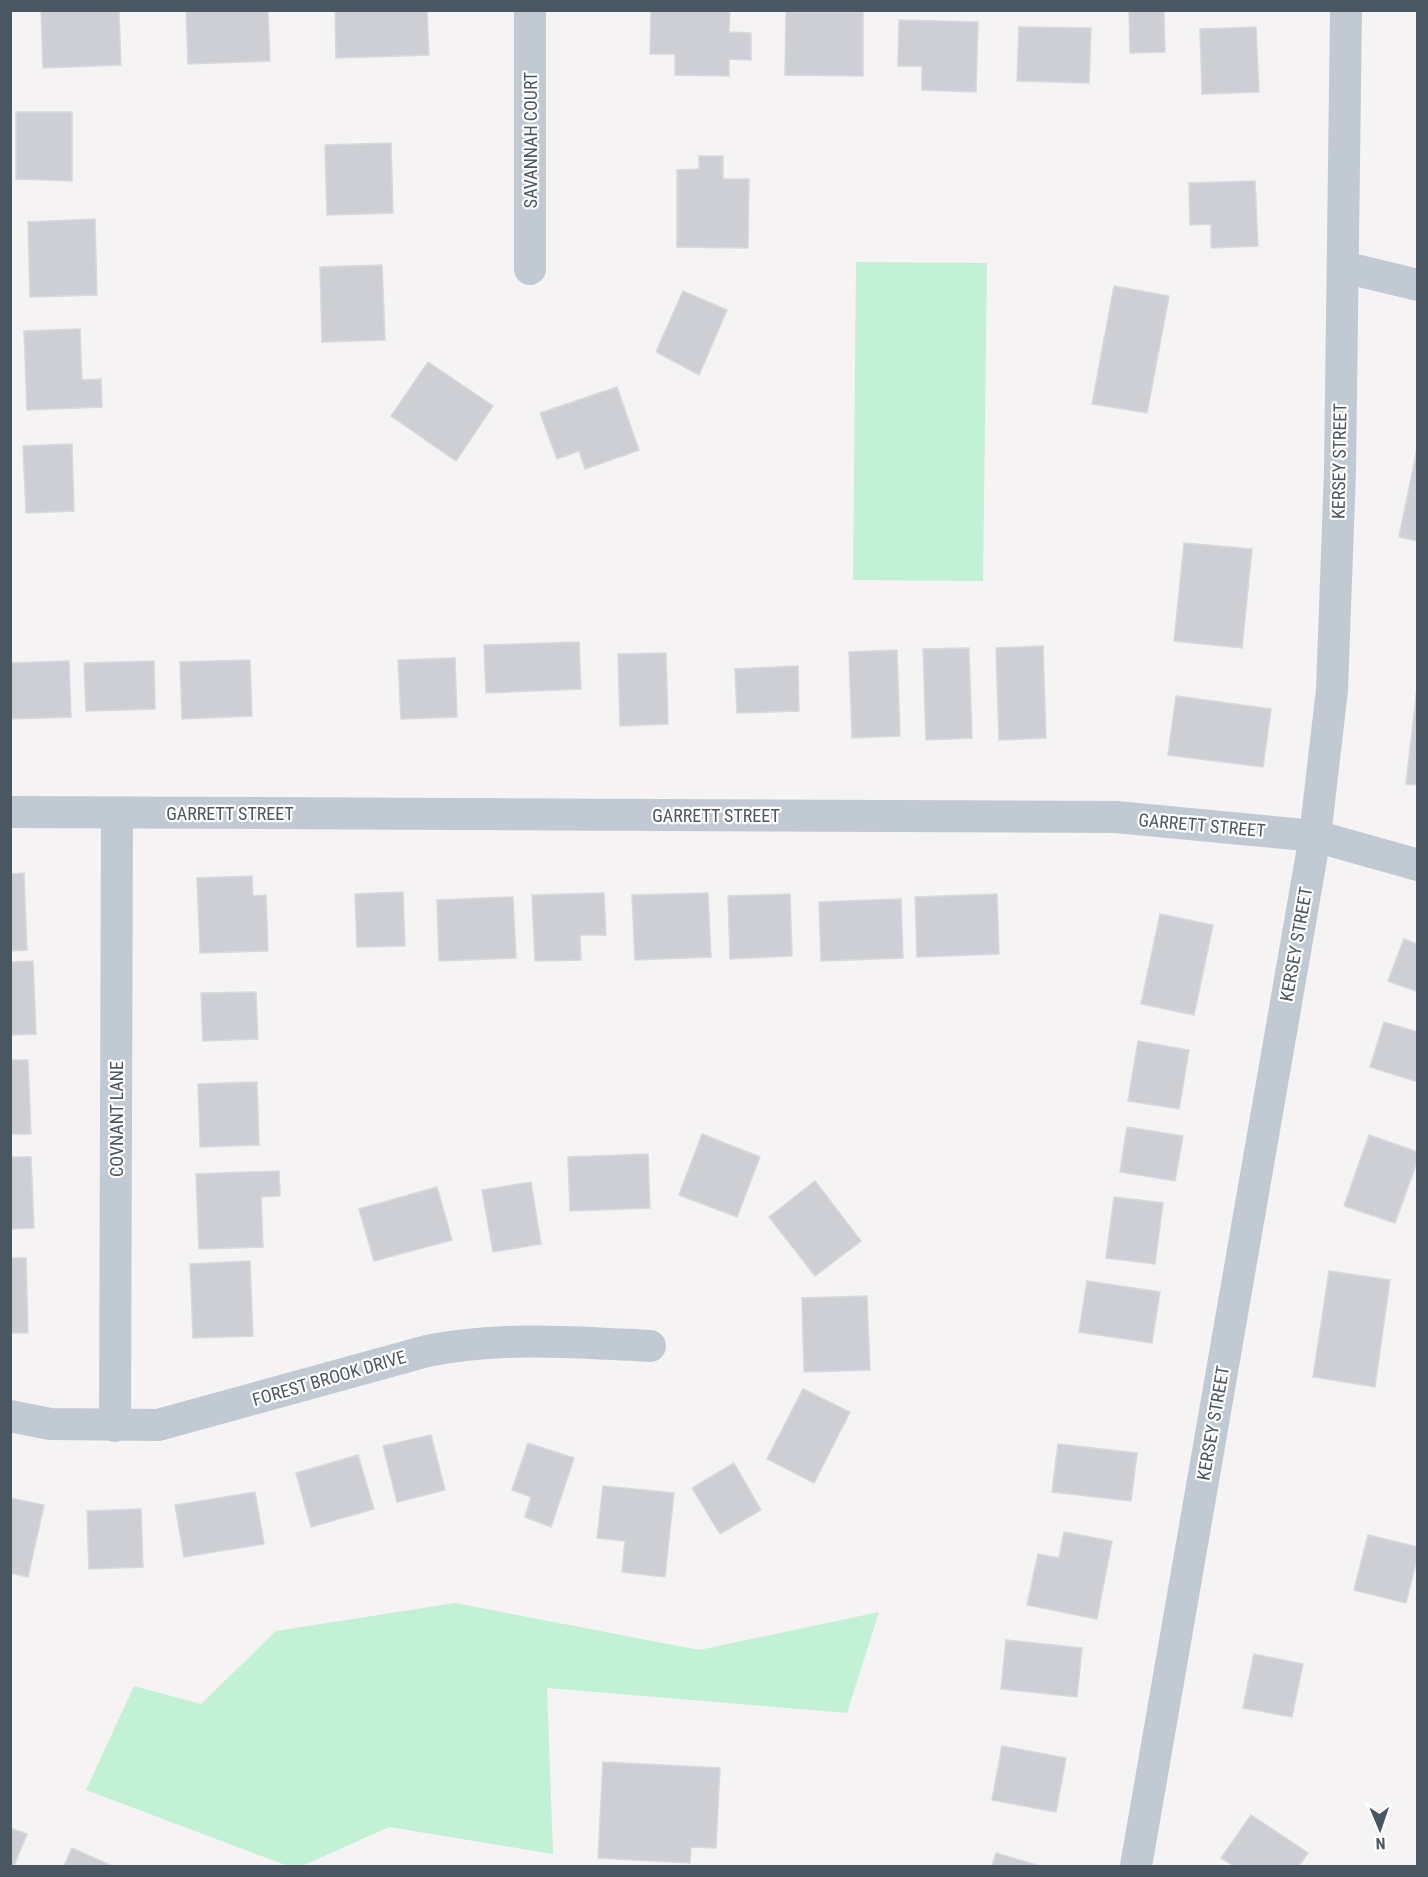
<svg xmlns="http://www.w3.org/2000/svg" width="1428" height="1877" viewBox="0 0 1428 1877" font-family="'Roboto Condensed',sans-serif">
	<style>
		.green { fill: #c3f1d5 }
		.building { fill: #cdcfd5; stroke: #d7d9de; stroke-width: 1.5 }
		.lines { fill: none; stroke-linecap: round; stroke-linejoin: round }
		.minor { stroke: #c1cad2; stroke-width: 32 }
		.labels { text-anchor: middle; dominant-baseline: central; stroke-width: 4.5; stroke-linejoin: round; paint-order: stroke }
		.street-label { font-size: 18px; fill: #4a5661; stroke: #fff }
	</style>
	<rect width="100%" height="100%" fill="#f5f3f3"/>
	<!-- green -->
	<g class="green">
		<path d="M856,262L987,263L983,581L853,580Z"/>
		<path d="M455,1603L699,1650L879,1612L847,1713L547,1688L553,1854L389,1827L302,1866H288L86,1790L134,1686L201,1704L276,1631Z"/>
	</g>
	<!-- building -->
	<g class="building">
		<path d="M41,10H119L121,65L43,68Z"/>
		<path d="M186,10H268L270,61L188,64Z"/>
		<path d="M335,10H427L429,55L336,58Z"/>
		<path d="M651,10H730L729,32L751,33V60L729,59V76L675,75V54H650Z"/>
		<path d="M1129,10H1164L1165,52L1130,53Z"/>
		<path d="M786,12H863V76L785,75Z"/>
		<path d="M899,20L978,22L976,92L922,90V66H898Z"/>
		<path d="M1019,27L1091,28L1089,83L1017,81Z"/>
		<path d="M1256,27L1259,92L1202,94L1200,29Z"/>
		<path d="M16,112H72V181L16,179Z"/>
		<path d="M391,143L393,213L327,215L325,145Z"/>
		<path d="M699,156H723V179H749L748,248L677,247V170L699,169Z"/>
		<path d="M1255,181L1258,246L1211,248V224L1190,225L1189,183Z"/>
		<path d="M95,219L97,295L30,297L28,222Z"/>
		<path d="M382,265L385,340L322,342L320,267Z"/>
		<path d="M1114,286L1169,296L1147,413L1092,404Z"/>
		<path d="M683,291L727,310L699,375L656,352Z"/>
		<path d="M80,329L82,380L101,379L102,407L27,410L24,331Z"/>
		<path d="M428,362L493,406L456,461L391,416Z"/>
		<path d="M617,387L639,450L585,469L579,451L557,459L540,413Z"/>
		<path d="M72,444L74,511L26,513L23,446Z"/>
		<path d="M1418,444V541L1399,537Z"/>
		<path d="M1184,543L1252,549L1242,648L1174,641Z"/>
		<path d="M579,642L581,689L486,693L484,645Z"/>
		<path d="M1043,646L1046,738L999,740L996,648Z"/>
		<path d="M969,648L972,738L926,740L923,649Z"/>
		<path d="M897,650L900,736L852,738L849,652Z"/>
		<path d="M666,653L668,724L620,726L618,654Z"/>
		<path d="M455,658L457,717L401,719L398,660Z"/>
		<path d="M250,660L252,716L182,719L180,662Z"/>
		<path d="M69,661L71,717L10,719V663Z"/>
		<path d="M154,661L155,709L86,711L84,663Z"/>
		<path d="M798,666L799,711L737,713L735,669Z"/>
		<path d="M1418,679V785L1406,784Z"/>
		<path d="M1176,696L1271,709L1263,767L1168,755Z"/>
		<path d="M24,873L27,950L10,951V874Z"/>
		<path d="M252,876L253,896L266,895L268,951L200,953L197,878Z"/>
		<path d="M403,892L405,946L357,947L355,894Z"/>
		<path d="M604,893L606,935H580L581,960L535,961L532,895Z"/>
		<path d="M708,893L711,957L635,960L632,895Z"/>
		<path d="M790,894L792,956L730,959L728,896Z"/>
		<path d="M997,894L999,954L917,957L915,897Z"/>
		<path d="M513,897L516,958L439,961L437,900Z"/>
		<path d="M901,899L903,958L821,961L819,902Z"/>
		<path d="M1160,914L1213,925L1194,1015L1141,1004Z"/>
		<path d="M1404,939L1418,944V992L1388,981Z"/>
		<path d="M33,961L36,1034L10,1035V962Z"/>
		<path d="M256,992L258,1039L203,1041L201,993Z"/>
		<path d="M1384,1022L1418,1032V1082L1370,1067Z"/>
		<path d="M1138,1041L1189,1050L1179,1109L1128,1101Z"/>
		<path d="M10,1060H28L31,1134H10Z"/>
		<path d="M257,1082L259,1145L200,1147L198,1084Z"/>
		<path d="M1127,1127L1183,1136L1175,1181L1120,1172Z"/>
		<path d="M702,1134L760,1157L737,1217L679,1195Z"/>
		<path d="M1369,1135L1418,1152V1159L1395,1223L1344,1206Z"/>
		<path d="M648,1154L650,1208L570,1211L568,1157Z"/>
		<path d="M10,1157H31L34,1228L10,1229Z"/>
		<path d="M279,1171L280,1196L261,1197L263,1247L199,1249L196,1174Z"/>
		<path d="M815,1181L861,1241L815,1276L769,1217Z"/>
		<path d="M531,1182L541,1244L493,1252L482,1190Z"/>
		<path d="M437,1187L452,1240L374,1261L359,1209Z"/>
		<path d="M1114,1197L1163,1203L1155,1264L1106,1258Z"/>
		<path d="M10,1258H26L28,1333H10Z"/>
		<path d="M250,1261L253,1336L193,1338L190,1264Z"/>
		<path d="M1329,1271L1390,1280L1375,1387L1313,1377Z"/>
		<path d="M1087,1281L1160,1292L1152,1343L1079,1332Z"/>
		<path d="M867,1296L870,1370L804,1372L802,1298Z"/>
		<path d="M803,1389L850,1412L814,1483L767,1459Z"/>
		<path d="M431,1435L445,1490L397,1502L383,1446Z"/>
		<path d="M528,1443L574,1458L551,1527L525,1517L531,1497L512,1490Z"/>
		<path d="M1058,1444L1137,1453L1131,1501L1052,1492Z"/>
		<path d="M358,1455L374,1509L311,1527L296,1473Z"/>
		<path d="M734,1463L761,1510L720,1534L692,1488Z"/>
		<path d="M603,1486L674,1493L665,1577L622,1572L625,1541L597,1538Z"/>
		<path d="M255,1492L264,1544L184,1557L175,1505Z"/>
		<path d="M10,1498L44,1505L28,1577L10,1573Z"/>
		<path d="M141,1509L143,1567L89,1569L87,1511Z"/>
		<path d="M1064,1532L1112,1541L1097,1619L1027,1605L1038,1554L1059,1558Z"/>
		<path d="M1368,1535L1418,1547V1555L1406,1603L1354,1590Z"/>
		<path d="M1006,1640L1082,1648L1077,1697L1001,1689Z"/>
		<path d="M1254,1654L1303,1664L1292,1717L1243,1708Z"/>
		<path d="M1002,1746L1066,1758L1056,1812L992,1800Z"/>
		<path d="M603,1762L720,1768L716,1848L691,1847L690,1863L598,1858Z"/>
		<path d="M1251,1815L1308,1853L1299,1866H1234L1221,1858Z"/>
		<path d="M10,1828L27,1834L14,1866H10Z"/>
		<path d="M72,1848L112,1866H64Z"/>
		<path d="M996,1853L1040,1866H992Z"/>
	</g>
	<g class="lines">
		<!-- minor -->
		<g class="minor">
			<path d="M1343,267L1418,285"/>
			<path d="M530,269V10"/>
			<path d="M10,812L1116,817L1315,836L1418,865"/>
			<path d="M10,1416L50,1424L158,1425L427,1351C502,1336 574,1342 650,1346"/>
			<path d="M115,1426L117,813"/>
			<path d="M1136,1866L1315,836L1332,690L1340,471L1346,10"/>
		</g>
	</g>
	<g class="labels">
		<!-- street labels -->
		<g class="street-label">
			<text transform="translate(530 140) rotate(-90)">SAVANNAH COURT</text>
			<text transform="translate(1339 461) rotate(-89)">KERSEY STREET</text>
			<text x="230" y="813">GARRETT STREET</text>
			<text x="716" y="815">GARRETT STREET</text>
			<text transform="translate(1202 825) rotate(5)">GARRETT STREET</text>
			<text transform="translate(1296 944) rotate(-80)">KERSEY STREET</text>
			<text transform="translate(116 1119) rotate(-90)">COVNANT LANE</text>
			<text transform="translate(329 1378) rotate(-16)">FOREST BROOK DRIVE</text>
			<text transform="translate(1213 1423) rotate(-80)">KERSEY STREET</text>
		</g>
	</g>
	<!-- border -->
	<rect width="1428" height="1877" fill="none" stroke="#4a5661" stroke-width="24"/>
	<!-- north arrow -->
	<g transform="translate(1380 1829) rotate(178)" stroke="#ffffff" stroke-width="4.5" paint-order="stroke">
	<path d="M0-4.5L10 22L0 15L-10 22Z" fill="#4a5661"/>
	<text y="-9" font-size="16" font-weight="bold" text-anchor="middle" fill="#4a5661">N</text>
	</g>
</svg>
